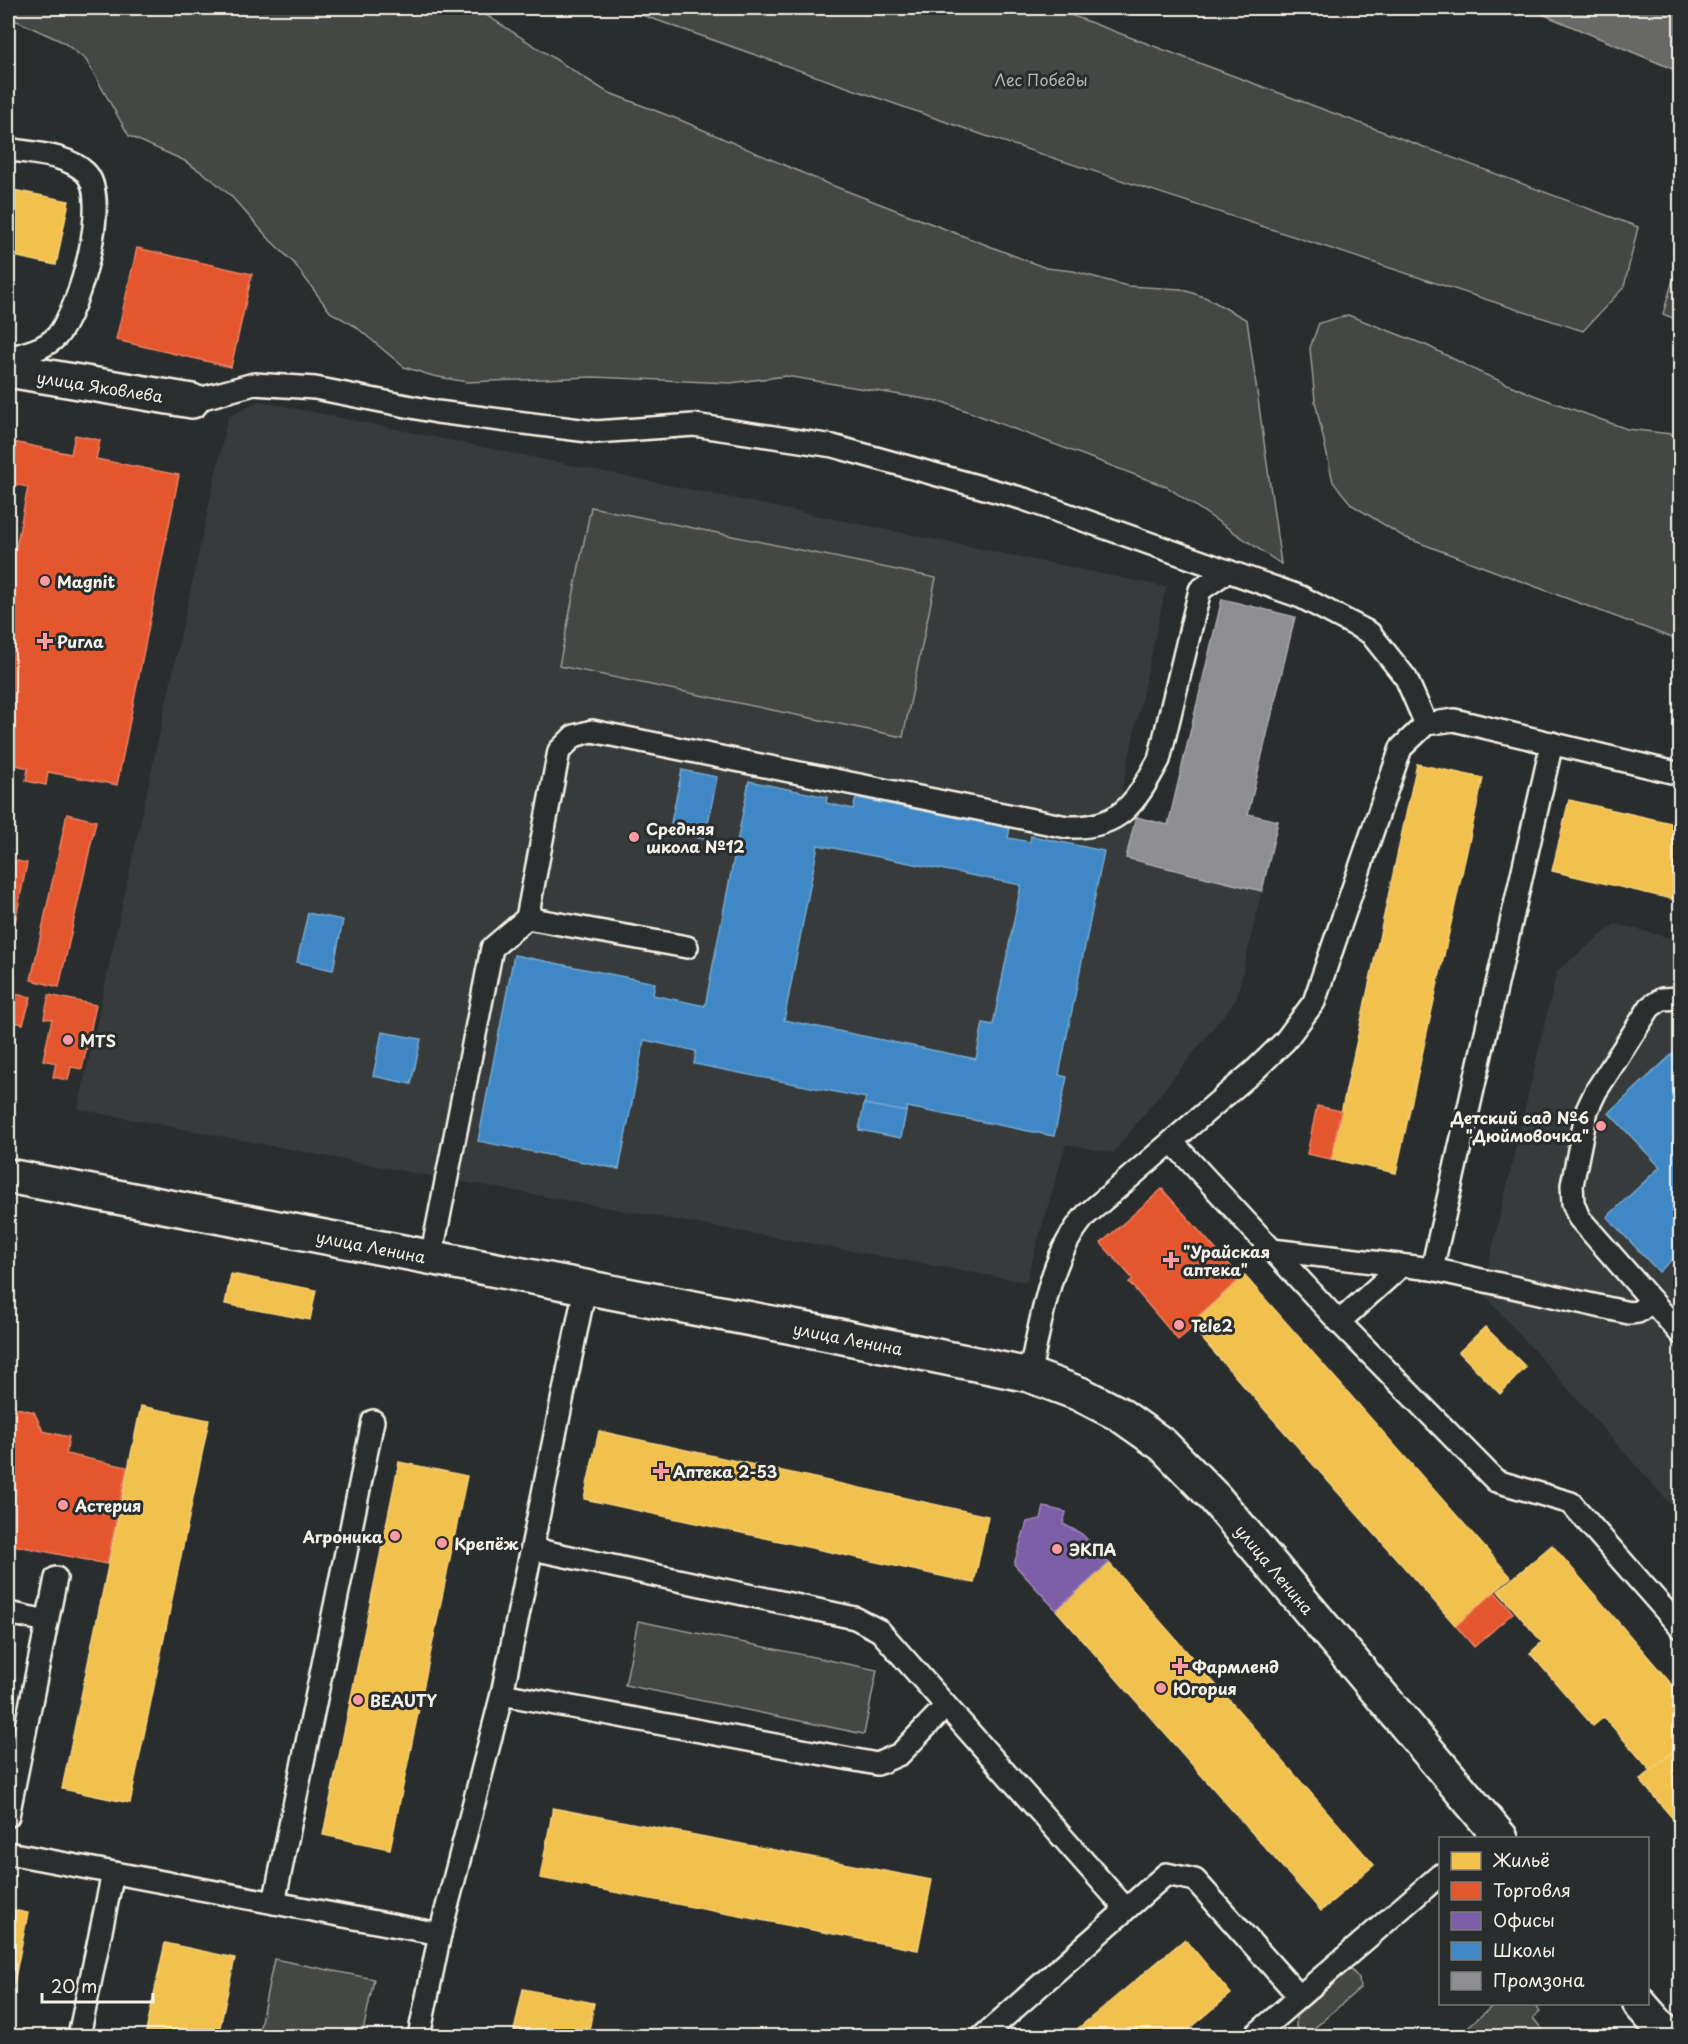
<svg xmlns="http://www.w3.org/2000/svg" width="1688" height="2044" viewBox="0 0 1688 2044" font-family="'Playpen Sans',sans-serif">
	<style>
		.built { fill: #373a3a }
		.green { fill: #444645; stroke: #9c9c96; stroke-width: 1.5 }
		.water { fill: #676866; stroke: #9f9f9a; stroke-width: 1.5 }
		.homes { fill: #f2c14e; stroke: #f3cf7c; stroke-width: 1.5 }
		.shops { fill: #e4572e; stroke: #e98566; stroke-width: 1.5 }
		.offices { fill: #7b5ea7; stroke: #9f8aba; stroke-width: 1.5 }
		.schools { fill: #3f88c5; stroke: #75a8d0; stroke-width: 1.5; fill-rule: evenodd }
		.industry { fill: #8d8d92; stroke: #acabac; stroke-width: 1.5 }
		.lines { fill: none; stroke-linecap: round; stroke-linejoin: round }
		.lane-casing { stroke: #f4f1e8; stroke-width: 26 }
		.street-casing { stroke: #f4f1e8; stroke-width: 38 }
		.secondary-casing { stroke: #f4f1e8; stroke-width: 38 }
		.lane { stroke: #2a2d2e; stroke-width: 21 }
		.street { stroke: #2a2d2e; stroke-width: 33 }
		.secondary { stroke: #2a2d2e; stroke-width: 33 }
		.poi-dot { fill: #ff9aa2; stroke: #2a2d2e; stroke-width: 2 }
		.labels { text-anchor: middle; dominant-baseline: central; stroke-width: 6; stroke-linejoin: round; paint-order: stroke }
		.park-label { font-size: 16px; fill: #b6b5af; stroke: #2a2d2e }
		.street-label { font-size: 16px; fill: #f4f1e8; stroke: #2a2d2e }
		.poi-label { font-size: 16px; font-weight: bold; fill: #f4f1e8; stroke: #2a2d2e; text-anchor: start }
	</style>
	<rect width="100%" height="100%" fill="#2a2d2e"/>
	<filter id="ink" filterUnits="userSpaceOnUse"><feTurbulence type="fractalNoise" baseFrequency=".0167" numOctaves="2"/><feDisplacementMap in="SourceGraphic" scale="12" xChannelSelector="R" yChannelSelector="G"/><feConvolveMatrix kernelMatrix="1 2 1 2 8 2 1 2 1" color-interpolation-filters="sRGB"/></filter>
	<g filter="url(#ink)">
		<!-- built -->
		<g class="built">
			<path d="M259,401L1166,587L1122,789L1136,817L1126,858L1262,891L1236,1000L1113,1153L1066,1144L1026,1282L446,1179L78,1109L228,417Z"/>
			<path d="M1615,924L1680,940V1515L1482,1292L1557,971Z"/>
		</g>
		<!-- green -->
		<g class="green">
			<path d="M8,8H475L607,92L685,122L826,183L1046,268L1073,271L1127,286L1181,289L1207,298L1247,320L1281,564L1167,487L943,402L786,376L730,383L593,377L467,382L433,376L404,367L355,326L330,312L294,263L271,241L231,196L209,177L183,160L129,136L86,60L63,42L8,17Z"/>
			<path d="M622,8H1052L1638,227L1624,287L1583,331L986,136Z"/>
			<path d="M1679,259H1680V321L1663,314Z"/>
			<path d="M1348,315L1428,346L1479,372L1536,396L1627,429L1680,435V641L1404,537L1352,505L1333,482L1315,401L1310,348L1319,323Z"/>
			<path d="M591,507L936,578L903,737L559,666Z"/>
			<path d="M638,1621L877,1670L864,1734L625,1685Z"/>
			<path d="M274,1959L374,1979L362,2036H258Z"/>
			<path d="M1351,1969L1359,1979L1360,1988L1311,2031L1303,2033L1296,2027V2016Z"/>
			<path d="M1495,2004H1533L1540,2012L1533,2018L1548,2036H1457Z"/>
		</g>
		<!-- water -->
		<path class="water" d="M1544,8H1680V72L1542,14Z"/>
		<!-- homes -->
		<g class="homes">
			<path d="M8,189L69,201L56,265L8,255Z"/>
			<path d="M1417,764L1483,778L1396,1173L1331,1159Z"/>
			<path d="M1569,800L1680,825V901L1552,871Z"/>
			<path d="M231,1274L316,1290L310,1320L225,1304Z"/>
			<path d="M1244,1275L1511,1577L1456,1626L1189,1324Z"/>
			<path d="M1485,1327L1526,1367L1500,1394L1459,1352Z"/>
			<path d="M141,1406L209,1420L130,1803L62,1789Z"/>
			<path d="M599,1431L988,1516L974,1583L584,1499Z"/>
			<path d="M399,1462L467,1476L390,1849L323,1835Z"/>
			<path d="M1552,1545L1680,1694V1745L1651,1771L1604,1717L1593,1726L1530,1653L1542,1642L1498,1591Z"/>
			<path d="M1109,1563L1374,1865L1321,1911L1056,1610Z"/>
			<path d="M1680,1746V1827L1640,1780Z"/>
			<path d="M553,1808L932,1880L918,1950L540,1878Z"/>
			<path d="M8,1909L28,1913L10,2003L8,2002Z"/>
			<path d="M1185,1939L1231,1994L1181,2036H1069Z"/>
			<path d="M165,1943L235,1958L218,2036H145Z"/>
			<path d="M523,1989L594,2003L588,2036H513Z"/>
		</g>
		<!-- shops -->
		<g class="shops">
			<path d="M137,248L252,274L231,367L116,340Z"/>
			<path d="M75,435L100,440L96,459L179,475L117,785L48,772L46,785L26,781L28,768L8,763V588L28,487L8,483V441L71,454Z"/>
			<path d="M67,814L96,821L59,987L31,980Z"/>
			<path d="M8,859L27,863L8,957Z"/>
			<path d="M8,993L31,997L23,1024L9,1021Z"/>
			<path d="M49,995L96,1005L82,1069L71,1067L68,1080L53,1077L56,1063L43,1060L52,1019L44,1018Z"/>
			<path d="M1317,1106L1341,1111L1331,1159L1307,1154Z"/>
			<path d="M1162,1189L1241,1278L1189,1324L1192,1328L1178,1340L1129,1282L1133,1279L1101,1243Z"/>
			<path d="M9,1406L34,1412L43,1431L69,1437L66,1454L127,1467L107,1564L8,1544Z"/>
			<path d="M1495,1592L1513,1613L1474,1647L1456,1626Z"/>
		</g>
		<!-- offices -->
		<path class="offices" d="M1044,1507L1066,1512L1063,1524L1082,1534L1109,1563L1056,1610L1014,1564L1027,1522L1041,1519Z"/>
		<!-- schools -->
		<g class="schools">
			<path d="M682,770L717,777L705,839L669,832Z"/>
			<path d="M749,781L827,797L826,803L853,809L856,798L1010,828L1008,838L1030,842L1031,836L1104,851L1059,1075L1067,1077L1054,1136L907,1107L906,1112L864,1104L866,1098L694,1064L696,1051L644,1040L619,1169L478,1141L514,955L655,983L653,995L705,1006ZM818,845L1021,885L993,1025L983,1023L976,1059L784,1020Z"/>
			<path d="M308,913L343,920L333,970L297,962Z"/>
			<path d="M382,1032L421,1039L411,1084L373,1076Z"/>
			<path d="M1680,1047V1252L1659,1272L1607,1217L1660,1167L1609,1113Z"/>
			<path d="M864,1104L906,1112L901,1138L859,1130Z"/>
		</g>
		<!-- industry -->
		<path class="industry" d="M1222,599L1295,617L1248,814L1278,821L1262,891L1126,858L1136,817L1168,825Z"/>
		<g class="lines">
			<defs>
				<g id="lane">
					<path d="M8,149C33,154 66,154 85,172C112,197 79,311 57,336C45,349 24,354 8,358"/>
					<path d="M192,401L254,384L315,388L437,412L596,432L694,425L833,446L1024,499L1301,597L1370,633L1406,678L1426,724"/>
					<path d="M527,918L559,751L574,736L592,731L1067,827C1121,829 1135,803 1159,760L1200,590L1228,571"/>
					<path d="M1173,1143L1339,1322L1496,1481L1571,1503L1680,1627"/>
					<path d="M1272,1250L1432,1269L1552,743"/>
					<path d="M431,1258L492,948L527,918L687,947"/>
					<path d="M1432,1269L1629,1313L1638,1312L1652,1301L1680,1333"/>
					<path d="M1652,1301L1579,1218L1573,1203L1572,1185L1587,1110L1596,1091L1650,1007L1662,999L1680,998"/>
					<path d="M1339,1322L1401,1266"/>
					<path d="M1029,1375C1042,1321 1048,1258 1086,1215L1255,1070L1285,1041L1314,1002L1401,748L1426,724L1454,720L1680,774"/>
					<path d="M533,1549L855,1618L880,1631L1126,1909"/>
					<path d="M8,1613L47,1621"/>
					<path d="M502,1694L877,1764L900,1754L945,1707"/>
					<path d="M8,1816L56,1578"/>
					<path d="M8,1853L440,1934"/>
					<path d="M274,1903L373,1421"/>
					<path d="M79,2036L113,1873"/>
					<path d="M419,2036L440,1934L502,1694L585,1288"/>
					<path d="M983,2036L1166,1874L1195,1880L1299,1996"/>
					<path d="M1254,2036L1440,1875"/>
				</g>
				<path id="street" d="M8,370L192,401"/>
				<g id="secondary">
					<path d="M8,1176L824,1333L1029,1375L1080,1394L1119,1414L1163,1445L1215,1498L1501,1838"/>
					<path d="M1640,2004L1668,2036"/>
				</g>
			</defs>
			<!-- lane casing -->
			<use href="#lane" class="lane-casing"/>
			<!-- street casing -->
			<use href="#street" class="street-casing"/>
			<!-- secondary casing -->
			<use href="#secondary" class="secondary-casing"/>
			<!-- lane -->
			<use href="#lane" class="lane"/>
			<!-- street -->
			<use href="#street" class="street"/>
			<!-- secondary -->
			<use href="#secondary" class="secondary"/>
		</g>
	</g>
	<!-- markers -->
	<g class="poi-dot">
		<circle cx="45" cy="581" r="6"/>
		<path d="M42 632h6v6h6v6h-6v6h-6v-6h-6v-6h6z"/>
		<circle cx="634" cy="837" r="6"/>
		<circle cx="68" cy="1040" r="6"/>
		<circle cx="1601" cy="1126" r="6"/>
		<path d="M1168 1251h6v6h6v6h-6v6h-6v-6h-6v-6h6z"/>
		<circle cx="1179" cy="1325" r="6"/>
		<path d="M658 1462h6v6h6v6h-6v6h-6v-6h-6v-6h6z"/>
		<circle cx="63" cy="1505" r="6"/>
		<circle cx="395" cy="1536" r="6"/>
		<circle cx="442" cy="1543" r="6"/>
		<circle cx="1057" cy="1549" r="6"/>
		<path d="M1177 1657h6v6h6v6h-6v6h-6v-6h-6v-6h6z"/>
		<circle cx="1161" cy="1688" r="6"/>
		<circle cx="358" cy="1700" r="6"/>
	</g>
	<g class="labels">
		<!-- park labels -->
		<g class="park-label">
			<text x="1041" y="79">Лес Победы</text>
		</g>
		<!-- street labels -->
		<g class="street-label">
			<text transform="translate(100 386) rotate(9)">улица Яковлева</text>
			<text transform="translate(371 1246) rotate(11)">улица Ленина</text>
			<text transform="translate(848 1338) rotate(11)">улица Ленина</text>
			<text transform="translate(1275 1569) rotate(50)">улица Ленина</text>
		</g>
		<!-- poi labels -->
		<g class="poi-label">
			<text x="57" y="581">Magnit</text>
			<text x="57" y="641">Ригла</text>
			<text x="646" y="828">Средняя<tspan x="646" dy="18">школа №12</tspan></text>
			<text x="80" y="1040">MTS</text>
			<text x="1589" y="1117" text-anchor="end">Детский сад №6<tspan x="1589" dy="18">"Дюймовочка"</tspan></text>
			<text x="1183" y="1251">"Урайская<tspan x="1183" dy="18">аптека"</tspan></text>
			<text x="1191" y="1325">Tele2</text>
			<text x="673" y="1471">Аптека 2-53</text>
			<text x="75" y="1505">Астерия</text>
			<text x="383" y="1536" text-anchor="end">Агроника</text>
			<text x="454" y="1543">Крепёж</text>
			<text x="1069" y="1549">ЭКПА</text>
			<text x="1192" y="1666">Фармленд</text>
			<text x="1173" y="1688">Югория</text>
			<text x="370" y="1700">BEAUTY</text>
		</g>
	</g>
	<!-- margin -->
	<rect width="1688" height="2044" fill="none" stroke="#2a2d2e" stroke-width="30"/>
	<rect x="15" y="15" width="1658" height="2014" fill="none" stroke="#f4f1e8" stroke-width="2" filter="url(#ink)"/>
	<!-- legend -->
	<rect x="1439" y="1837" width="210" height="168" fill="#2a2d2e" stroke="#7b7b78" stroke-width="1.5"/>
	<rect x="1451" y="1852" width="30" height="18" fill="#f2c14e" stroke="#7b7b78" stroke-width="1.5"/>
	<text x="1493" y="1867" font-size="18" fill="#f4f1e8">Жильё</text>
	<rect x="1451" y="1882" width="30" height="18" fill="#e4572e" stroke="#7b7b78" stroke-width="1.5"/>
	<text x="1493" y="1897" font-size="18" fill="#f4f1e8">Торговля</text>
	<rect x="1451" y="1912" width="30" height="18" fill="#7b5ea7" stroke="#7b7b78" stroke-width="1.5"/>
	<text x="1493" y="1927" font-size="18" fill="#f4f1e8">Офисы</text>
	<rect x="1451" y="1942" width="30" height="18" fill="#3f88c5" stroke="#7b7b78" stroke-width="1.5"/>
	<text x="1493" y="1957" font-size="18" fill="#f4f1e8">Школы</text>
	<rect x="1451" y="1972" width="30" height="18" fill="#8d8d92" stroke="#7b7b78" stroke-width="1.5"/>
	<text x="1493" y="1987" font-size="18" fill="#f4f1e8">Промзона</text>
	<!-- scale -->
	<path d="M42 1993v9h111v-9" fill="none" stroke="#f4f1e8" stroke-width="3"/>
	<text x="51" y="1993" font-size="18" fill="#f4f1e8" stroke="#2a2d2e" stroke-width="4.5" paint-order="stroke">20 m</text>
</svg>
